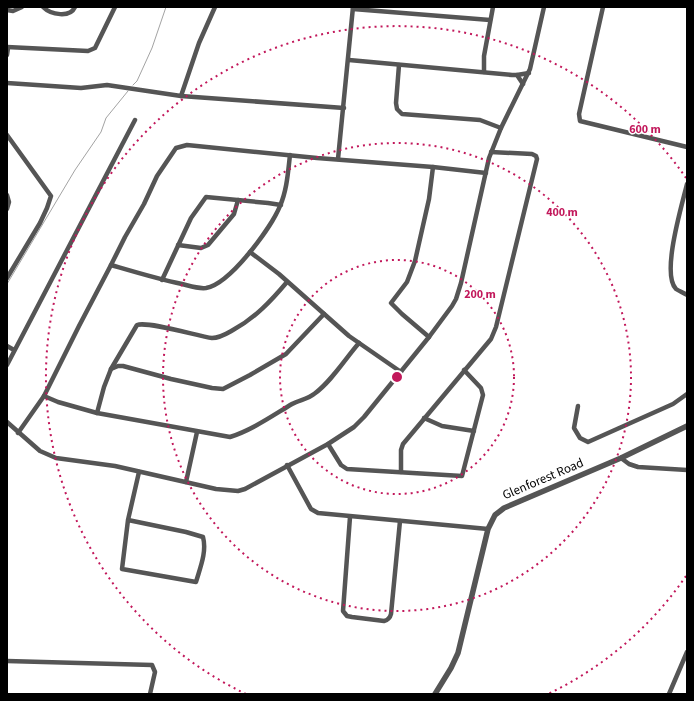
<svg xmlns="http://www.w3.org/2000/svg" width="694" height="701" viewBox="0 0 694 701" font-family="'Source Sans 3',sans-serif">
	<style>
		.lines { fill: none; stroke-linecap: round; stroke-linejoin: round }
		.stream { stroke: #a3a3a3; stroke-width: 1 }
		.minor { stroke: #555; stroke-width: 4.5 }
		.tertiary { stroke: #555; stroke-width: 5.5 }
		.ring { fill: none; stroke: #c2185b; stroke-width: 2; stroke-dasharray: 2 4 }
		.labels { text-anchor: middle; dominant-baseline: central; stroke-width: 3; stroke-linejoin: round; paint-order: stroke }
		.street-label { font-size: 13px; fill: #000; stroke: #fff }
		.centre { fill: #c2185b; stroke: #fff; stroke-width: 2 }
		.ring-label { font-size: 12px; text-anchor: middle; font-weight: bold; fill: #c2185b; stroke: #fff; stroke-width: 3; stroke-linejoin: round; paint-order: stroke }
	</style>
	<rect width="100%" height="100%" fill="#fff"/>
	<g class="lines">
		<!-- stream -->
		<g class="stream">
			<path d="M133,85L137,81L152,48L166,7"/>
			<path d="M7,284L75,170L101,132L106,118L128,91"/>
		</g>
		<!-- minor -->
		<g class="minor">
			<path d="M43,7C51,15 70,18 75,7"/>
			<path d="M603,7L579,114L580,121L687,147"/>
			<path d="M353,9L490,20"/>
			<path d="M7,10L13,11L22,7"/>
			<path d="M7,47L88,51L95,48L115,7"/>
			<path d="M7,55L8,48"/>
			<path d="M349,60L512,75H517L523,84"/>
			<path d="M399,65L396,103L397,109L402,114L480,120L501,128"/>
			<path d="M484,72V56L493,7"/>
			<path d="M517,75L529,73"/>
			<path d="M7,83L81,88L107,85L181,96L344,108"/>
			<path d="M181,96L199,43L215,7"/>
			<path d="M7,135L51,196L47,208L40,223L7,278"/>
			<path d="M338,159L353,7"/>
			<path d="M687,184C682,205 661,274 676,289C679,291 684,293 687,295"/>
			<path d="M7,195L9,202L7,209"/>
			<path d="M178,245L201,248L208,245L234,214L238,200"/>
			<path d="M250,252L279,274L349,336L401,372"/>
			<path d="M111,265C135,272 158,279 182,284C190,286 198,289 206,288C230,284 271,228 280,206C287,190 288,172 290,155"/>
			<path d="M162,280L191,218L206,197L268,203L281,205"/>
			<path d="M429,337L402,314L391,303L407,282L415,261L429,199L433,167"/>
			<path d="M7,346L14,350"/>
			<path d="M7,365L135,120"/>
			<path d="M111,369L118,366H123L171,379L212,388L223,389L250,375L286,354L324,314"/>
			<path d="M44,396L58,402L97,413L230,437C252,430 272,416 292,404C299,400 308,399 314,394C331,382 345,359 359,343"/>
			<path d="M578,406L574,428L580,438L588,442L673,404L687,394"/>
			<path d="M97,413L104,387L111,369L137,325C148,321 198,336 212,338C220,338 226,334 233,330C255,318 271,301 287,282"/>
			<path d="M424,418L442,426L474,431"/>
			<path d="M7,422L40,451L56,458L115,466L216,489L238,491L245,489L328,444L354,427L364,417L429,337L452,306L456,299L461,283L489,158L501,128L530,69L544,7"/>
			<path d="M18,433L44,396L79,326L111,265L125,237L144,204L157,176L176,148L187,145L317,158L433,167L486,173"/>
			<path d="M328,444L341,465L347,469L462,476L483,395L481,388L464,370"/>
			<path d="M621,458L629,464L638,467L687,470"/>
			<path d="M287,465L311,509L318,513L488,529"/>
			<path d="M401,472V450L403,444L491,339L496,327L537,159L536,156L532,154L491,152"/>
			<path d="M186,482L197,432"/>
			<path d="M350,517L343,611L347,616L352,617L384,621C388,620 390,618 391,614L400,521"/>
			<path d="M128,520L186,532L203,537C207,552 200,568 196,582L122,569L128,520L139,472"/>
			<path d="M7,661L152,665L155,672L150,694"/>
			<path d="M669,694L687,652"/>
		</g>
		<!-- tertiary -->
		<path class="tertiary" d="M435,694L451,668L458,653L488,529L495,515L504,508L621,458L687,426"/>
	</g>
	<!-- distance rings -->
	<g class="ring">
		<circle cx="397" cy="377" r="117"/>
		<circle cx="397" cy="377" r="234"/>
		<path d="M686 576A351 351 0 0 1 548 694M246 694A351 351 0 1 1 686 178"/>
	</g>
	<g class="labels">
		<!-- street labels -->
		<g class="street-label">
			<text transform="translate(543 479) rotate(-23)">Glenforest Road</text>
		</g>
	</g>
	<circle cx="397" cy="377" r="6" class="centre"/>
	<g class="ring-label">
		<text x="645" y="133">600 m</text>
		<text x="562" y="216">400 m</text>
		<text x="480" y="298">200 m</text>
	</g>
	<!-- border -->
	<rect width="694" height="701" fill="none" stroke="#000000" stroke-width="16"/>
</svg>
